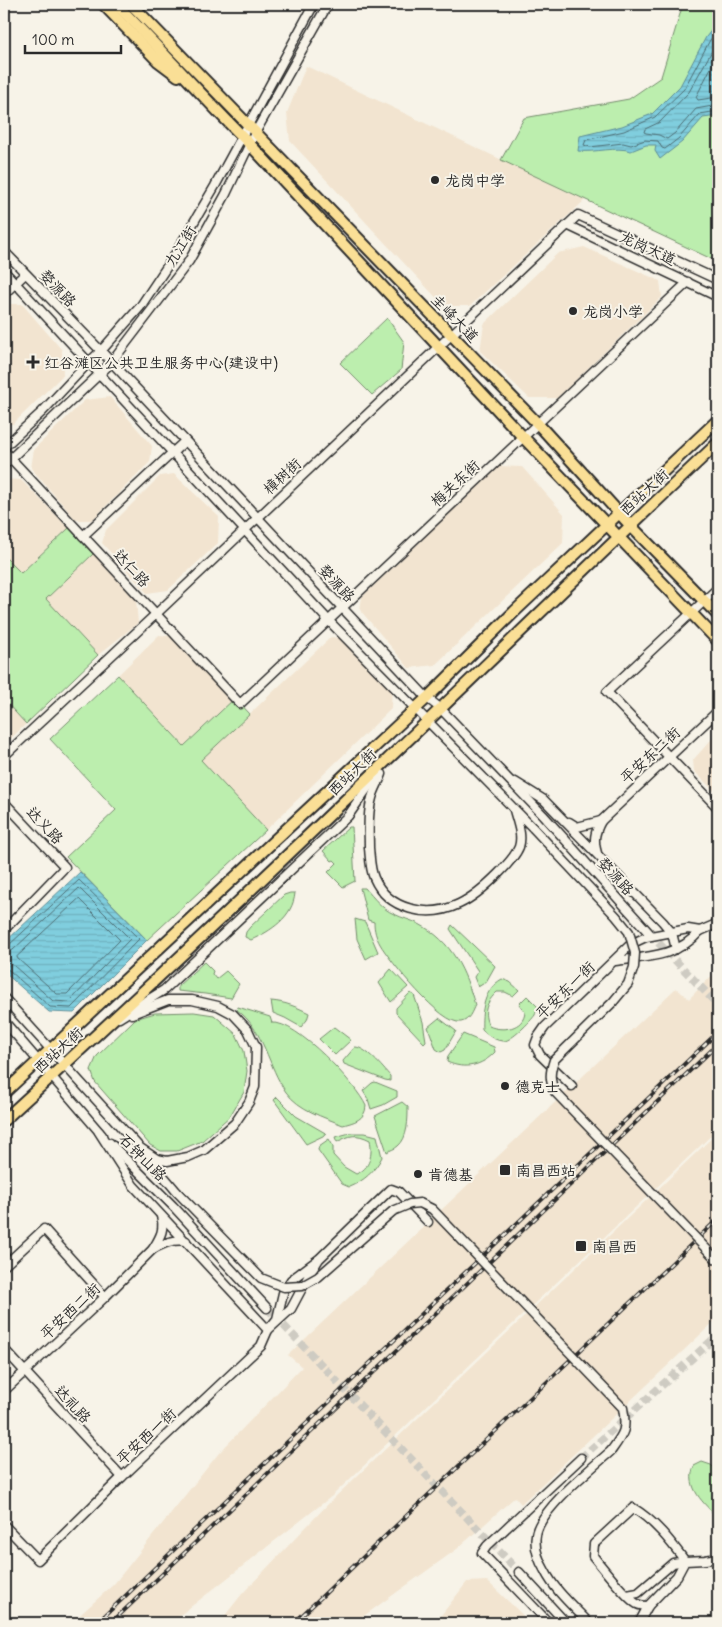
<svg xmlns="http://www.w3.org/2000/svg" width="722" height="1627" viewBox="0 0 722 1627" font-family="Delius,'LXGW WenKai TC',sans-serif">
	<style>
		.built { fill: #f2e4d0 }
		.green { fill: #bceeae; stroke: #748c6c }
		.water { fill: url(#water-rules); stroke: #5e8d96 }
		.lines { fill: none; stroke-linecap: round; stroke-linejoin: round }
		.shore { stroke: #4d6c73; stroke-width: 1 }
		.minor-tunnel { stroke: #cecbc2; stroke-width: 8; stroke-dasharray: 8 4; stroke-linecap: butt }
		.minor-casing { stroke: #2b2b2b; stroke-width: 11 }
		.major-casing { stroke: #2b2b2b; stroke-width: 14 }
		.minor { stroke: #f7f3e8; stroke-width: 8 }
		.major { stroke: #fadf96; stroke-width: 10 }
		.rail-casing { stroke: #2b2b2b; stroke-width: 4 }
		.rail { stroke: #f7f3e8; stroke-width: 2; stroke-dasharray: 5.5; stroke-linecap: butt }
		.minor-bridge-casing { stroke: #2b2b2b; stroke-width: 11; stroke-linecap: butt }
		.minor-bridge { stroke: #f7f3e8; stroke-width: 8 }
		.poi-dot { fill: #2b2b2b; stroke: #f7f3e8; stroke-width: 2 }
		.labels { text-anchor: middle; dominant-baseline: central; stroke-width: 4; stroke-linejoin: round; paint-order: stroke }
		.poi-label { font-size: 15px; fill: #2b2b2b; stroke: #f7f3e8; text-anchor: start }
		.street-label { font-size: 15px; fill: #2b2b2b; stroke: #f7f3e8 }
	</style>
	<defs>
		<pattern id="water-rules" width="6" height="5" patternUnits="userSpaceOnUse" patternTransform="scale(1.25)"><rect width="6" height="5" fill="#80cede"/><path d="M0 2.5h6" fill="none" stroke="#6fb1bf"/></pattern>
	</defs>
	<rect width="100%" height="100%" fill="#f7f3e8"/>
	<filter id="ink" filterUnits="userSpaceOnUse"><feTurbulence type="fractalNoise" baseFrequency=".02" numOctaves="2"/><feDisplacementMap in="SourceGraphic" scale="10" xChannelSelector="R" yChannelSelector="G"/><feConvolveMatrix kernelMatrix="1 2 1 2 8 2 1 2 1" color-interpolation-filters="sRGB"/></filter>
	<g filter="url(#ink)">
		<!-- built -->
		<g class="built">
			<path d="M306,66L585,200L470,306H444L290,141L287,113Z"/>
			<path d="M584,247L660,281L662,297L557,398H529L480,351L484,324L558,253Z"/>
			<path d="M4,304H22L62,350L63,375L13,424H4Z"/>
			<path d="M110,397L152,446L150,462L92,520H76L31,468L34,449L85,400Z"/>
			<path d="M499,466L522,467L564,514L563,543L435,665L409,668L360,610L362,597Z"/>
			<path d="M174,474L219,517L218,543L168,590L147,593L102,543L106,530L160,476Z"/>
			<path d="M4,479L21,480L69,528L21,573L4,556Z"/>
			<path d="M93,554L136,600L138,623L98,655L46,599Z"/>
			<path d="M159,635L179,637L235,698L184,746L118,675Z"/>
			<path d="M331,637L349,639L392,683L391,709L266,830L201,760Z"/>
			<path d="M4,700L26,724L4,745Z"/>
			<path d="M718,732V795L694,771L693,760Z"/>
			<path d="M718,969V1129L332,1496L170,1623H71L114,1584L219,1453L302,1367L288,1355L676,988L689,999Z"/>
			<path d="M718,1132V1318L521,1504L515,1497L457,1549L354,1623H219L242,1594L332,1500Z"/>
			<path d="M487,1581L531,1623H435L467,1582Z"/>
		</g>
		<!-- green -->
		<g class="green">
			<path d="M683,4H718V262L501,160L524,118L629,99L661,77Z"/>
			<path d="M387,318L404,342L401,370L372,395L340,363Z"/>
			<path d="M69,528L93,554L46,599L98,655L26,724L4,700V556L21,573Z"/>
			<path d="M118,675L184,746L235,698L250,714L201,760L266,830L147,940L66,857L116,810L50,739Z"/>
			<path d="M349,827H352L355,881L343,887L328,872L337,863L334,860L332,861L323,851Z"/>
			<path d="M360,888H365C374,898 382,909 394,914C402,918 411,920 419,924C453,942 465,971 475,1005C472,1011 469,1021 461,1022C442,1026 389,960 380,944C376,937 374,930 374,922L368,920Z"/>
			<path d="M290,893H295C293,917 271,931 251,940L245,937L246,932L250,927L284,895Z"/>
			<path d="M355,919L365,922L378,952L366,959L357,939Z"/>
			<path d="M452,925L495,966L486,982L478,987L474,977L478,971L450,929Z"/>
			<path d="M204,962L213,971L212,974L216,979L226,971L239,984L231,998L205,994L178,991V986Z"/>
			<path d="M391,969L408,987L391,1002L379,983Z"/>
			<path d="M502,979L510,982L519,990L513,996L505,992H497C486,1002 482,1013 489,1026C502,1032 524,1029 525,1012L519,1004L527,996L538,1007C538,1008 535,1014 535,1015C531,1021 511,1041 504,1041C496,1041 488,1036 482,1030C481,1011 484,989 502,979Z"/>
			<path d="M410,993L414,995L423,1022L426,1041L424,1043L396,1013V1008Z"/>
			<path d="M271,1001C285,1002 297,1007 309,1013L307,1020L301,1027L285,1018L273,1013Z"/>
			<path d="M238,1007L270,1017L272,1023C296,1020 357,1085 366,1106C365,1120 354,1122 343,1125C323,1117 299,1110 286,1092C268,1067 264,1029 237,1010Z"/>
			<path d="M194,1012L214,1015L236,1034L244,1051L247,1071L244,1092L230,1116L202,1141L177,1151H161L150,1145L95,1082L91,1070L97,1056L135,1019L155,1013Z"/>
			<path d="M439,1018L456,1031L445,1050L441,1052L436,1049L428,1027Z"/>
			<path d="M334,1027L351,1040L335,1055L319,1039Z"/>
			<path d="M463,1034L494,1047L495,1052C482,1066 465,1070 447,1062L448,1056Z"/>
			<path d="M355,1047C366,1047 383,1068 390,1076V1081L385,1080L344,1064L343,1061Z"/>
			<path d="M375,1082L397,1091V1097L383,1105L371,1109L368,1099L363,1091L372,1083Z"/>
			<path d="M277,1097L296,1116L327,1134L306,1144L274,1100Z"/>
			<path d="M402,1102L408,1107C408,1119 408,1138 398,1146C395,1149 390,1150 387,1152L375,1116Z"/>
			<path d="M350,1133H365L377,1136L382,1157C375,1171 364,1181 349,1187L342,1184L318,1150L319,1146L329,1139L333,1146V1155L344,1167L356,1174C370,1169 373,1154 370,1140C356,1133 350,1135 337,1142L335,1137Z"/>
			<path d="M702,1462L711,1465L718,1471V1518C704,1503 685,1488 694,1466Z"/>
		</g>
		<!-- water -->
		<g class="water">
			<path d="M718,22V116L703,118L682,142L660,159L655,151L656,145H646L631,151C616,146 596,153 578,151L580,136L622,126L652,114L680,86L706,37Z"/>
			<path d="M80,872L147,940L74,1013L49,1012L4,972V943Z"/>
		</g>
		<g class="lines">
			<!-- shore -->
			<g class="shore">
				<path d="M718,30L710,40L684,89L655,117L624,131L586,140L584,145L590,147L623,143L631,145L645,140L658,141L662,148L665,149L679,138L700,114L718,111"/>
				<path d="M718,40L689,92L660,122L645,129L644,132L646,133L659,135L667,139L675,133L696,109L718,105"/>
				<path d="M718,54L696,97L698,100L718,97"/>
				<path d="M79,899L120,940L67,994H57L18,959L17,957Z"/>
				<path d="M4,947L9,945L79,880L139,939L71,1008L50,1007L9,970L4,969"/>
				<path d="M4,953L13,950L79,888L130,939L69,1002L53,1001L13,965L4,962"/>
			</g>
			<!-- minor-tunnel -->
			<g class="minor-tunnel">
				<path d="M650,934L718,1005"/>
				<path d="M267,1308L519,1572"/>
				<path d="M581,1458L718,1335"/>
			</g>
			<defs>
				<g id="minor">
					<path d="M567,225L718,297"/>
					<path d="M4,251L101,351L427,698L440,708L543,815L650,934"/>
					<path d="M4,271L329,621L533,828"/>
					<path d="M4,294L25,274"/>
					<path d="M4,447L42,412L89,362L101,351L140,307L174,256L215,186L314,4"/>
					<path d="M4,451L240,704L688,282"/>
					<path d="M4,465L111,363L189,261L226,194L255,133L328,4"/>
					<path d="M83,536L185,441"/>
					<path d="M718,588L607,692L718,808"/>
					<path d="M4,756L156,614L578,215L718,280"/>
					<path d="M382,774C379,782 374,790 372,798C367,814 369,832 369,848C370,857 370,869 374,878C388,910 428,919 459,904C474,897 486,886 498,874C505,867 515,857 519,847C523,835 517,822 514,810"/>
					<path d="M515,782L544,800L663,922L672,933L676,949"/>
					<path d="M4,802L65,867L4,930"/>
					<path d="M601,821L718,711"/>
					<path d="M569,822L577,827L601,821C595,832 593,840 597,853"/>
					<path d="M700,931L714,925L718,921"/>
					<path d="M4,998L139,1147L177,1192"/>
					<path d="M132,1014L168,1000H192L218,1006L233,1014L248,1030L256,1047L255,1087L249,1102L235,1123L204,1150L188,1157L167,1161L157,1159L139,1147"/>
					<path d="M119,1018L164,990L348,816L378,773"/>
					<path d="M4,1021L102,1135"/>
					<path d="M572,1086L540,1055L535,1045L538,1037L545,1027L631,944L646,937L688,929L700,931C678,957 646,957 615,961"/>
					<path d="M110,1143L173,1206L267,1308"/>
					<path d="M161,1216C165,1230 160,1237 153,1249C164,1243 173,1239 186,1241"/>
					<path d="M319,1259L308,1277L291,1309L268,1330L277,1319L283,1293L291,1280L319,1259L391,1189L399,1192L428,1222"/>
					<path d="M4,1266L44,1229L105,1297"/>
					<path d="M4,1349L122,1477"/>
					<path d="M4,1391L105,1297L153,1249"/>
					<path d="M4,1525L38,1560L122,1477L261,1346L268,1330L133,1185L99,1132"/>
					<path d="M519,1572L566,1623"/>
					<path d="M627,1595L638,1593L673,1563L685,1561C671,1542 655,1521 633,1508L594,1544L593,1556C603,1568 625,1597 637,1604C641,1606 644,1606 648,1606"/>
					<path d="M549,1623L482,1553L487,1546L581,1458"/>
					<path d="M589,1623C574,1607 555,1591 545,1571C539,1561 534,1547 536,1535C539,1510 592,1468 611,1451"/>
					<path d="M639,1623L648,1606L677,1576L685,1561L705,1560L718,1558"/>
				</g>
				<g id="major">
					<path d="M103,4L158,61L178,76"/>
					<path d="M116,4C159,47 199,93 242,136L523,437L718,641"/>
					<path d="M131,4L538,424L630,525L718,615"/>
					<path d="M4,1093L427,698L514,612L718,420"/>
					<path d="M4,1120C133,1002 260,882 386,761C497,655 606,548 718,443"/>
				</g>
			</defs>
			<!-- minor casing -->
			<use href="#minor" class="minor-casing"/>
			<!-- major casing -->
			<use href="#major" class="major-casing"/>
			<!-- minor -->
			<use href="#minor" class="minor"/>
			<!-- major -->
			<use href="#major" class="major"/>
			<defs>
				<g id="rail">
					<path d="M97,1623L718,1032"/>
					<path d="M111,1623L718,1044"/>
					<path d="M294,1623L718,1219"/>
				</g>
			</defs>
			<!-- rail casing -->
			<use href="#rail" class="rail-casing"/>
			<!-- rail -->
			<use href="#rail" class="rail"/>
			<defs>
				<g id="minor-bridge">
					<path d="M533,828L616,916L629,932L635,953L634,967L628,984L613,1002L554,1060C550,1072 549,1080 555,1092L718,1261"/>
					<path d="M177,1192L261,1278L284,1287L302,1286L318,1277L393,1211L410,1204L420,1203L432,1209L623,1408C627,1430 624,1433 611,1451"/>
				</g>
			</defs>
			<!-- minor-bridge casing -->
			<use href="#minor-bridge" class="minor-bridge-casing"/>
			<!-- minor-bridge -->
			<use href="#minor-bridge" class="minor-bridge"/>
		</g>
	</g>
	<!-- markers -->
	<g class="poi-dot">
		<circle cx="435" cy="180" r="5"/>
		<circle cx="573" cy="311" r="5"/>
		<path d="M30.5 354.5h5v5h5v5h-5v5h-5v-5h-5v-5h5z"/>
		<circle cx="505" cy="1086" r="5"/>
		<rect x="499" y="1164" width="12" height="12" rx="2.5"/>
		<circle cx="418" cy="1174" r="5"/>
		<rect x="575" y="1240" width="12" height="12" rx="2.5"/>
	</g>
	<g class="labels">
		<!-- poi labels -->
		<g class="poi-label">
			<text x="445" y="180">龙岗中学</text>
			<text x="583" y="311">龙岗小学</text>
			<text x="44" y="362">红谷滩区公共卫生服务中心(建设中)</text>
			<text x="515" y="1086">德克士</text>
			<text x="516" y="1170">南昌西站</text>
			<text x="428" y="1174">肯德基</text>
			<text x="592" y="1246">南昌西</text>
		</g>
		<!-- street labels -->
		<g class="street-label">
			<text transform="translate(180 246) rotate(-58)">九江街</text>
			<text transform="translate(648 248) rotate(25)">龙岗大道</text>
			<text transform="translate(58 288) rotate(46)">婺源路</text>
			<text transform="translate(455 318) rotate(46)">圭峰大道</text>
			<text transform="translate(282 476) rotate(-43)">樟树街</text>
			<text transform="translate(455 483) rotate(-43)">梅关东街</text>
			<text transform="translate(644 492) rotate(-43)">西站大街</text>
			<text transform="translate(132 568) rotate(47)">达仁路</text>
			<text transform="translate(337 583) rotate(47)">婺源路</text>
			<text transform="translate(650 755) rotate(-43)">平安东二街</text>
			<text transform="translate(352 772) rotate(-44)">西站大街</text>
			<text transform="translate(45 825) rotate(46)">达义路</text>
			<text transform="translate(616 876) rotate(48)">婺源路</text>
			<text transform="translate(565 990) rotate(-44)">平安东一街</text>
			<text transform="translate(58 1050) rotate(-42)">西站大街</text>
			<text transform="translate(143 1157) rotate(45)">石钟山路</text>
			<text transform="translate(70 1311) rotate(-43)">平安西二街</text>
			<text transform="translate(73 1404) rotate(47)">达礼路</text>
			<text transform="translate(146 1436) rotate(-43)">平安西一街</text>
		</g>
	</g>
	<!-- margin -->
	<rect width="722" height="1627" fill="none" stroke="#f7f3e8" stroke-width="20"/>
	<rect x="10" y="10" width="702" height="1607" fill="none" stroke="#2b2b2b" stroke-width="2" filter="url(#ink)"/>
	<!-- scale -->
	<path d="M25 45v8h96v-8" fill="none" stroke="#2b2b2b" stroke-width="2.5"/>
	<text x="32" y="45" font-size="15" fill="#2b2b2b" stroke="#f7f3e8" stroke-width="4" paint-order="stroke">100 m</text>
</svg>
